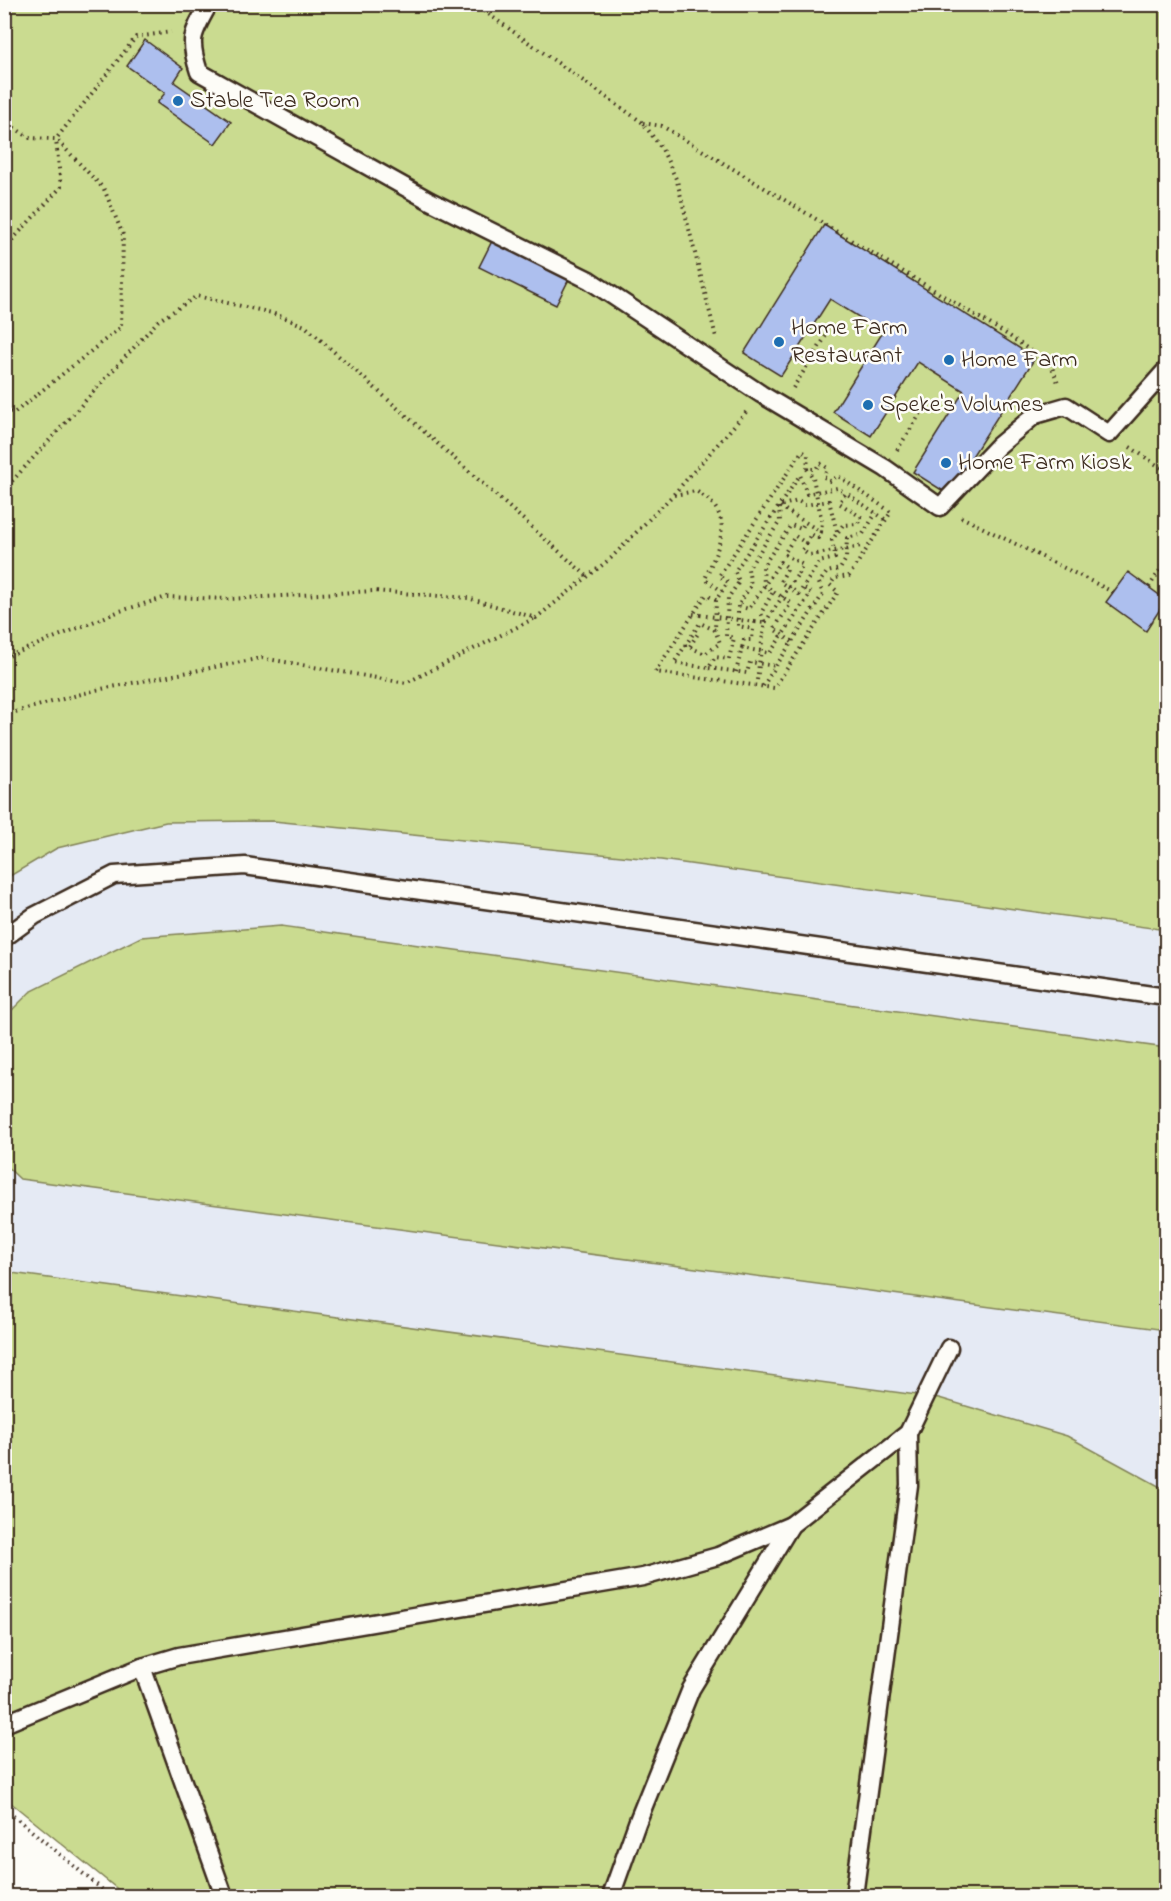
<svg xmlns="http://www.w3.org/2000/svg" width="1171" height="1901" viewBox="0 0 1171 1901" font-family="'Indie Flower',sans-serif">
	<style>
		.built { fill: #e5eaf4 }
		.green { fill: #cadb90; stroke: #828257; stroke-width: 1.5 }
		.building { fill: #adbfee; stroke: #3b2a1e; stroke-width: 1.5 }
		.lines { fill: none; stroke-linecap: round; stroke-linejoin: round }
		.lane-casing { stroke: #3b2a1e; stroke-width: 21 }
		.path { stroke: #3b2a1e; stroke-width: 4; stroke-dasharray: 1.5 4.5; stroke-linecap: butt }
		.lane { stroke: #fdfcf7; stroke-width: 16 }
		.path-bridge { stroke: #3b2a1e; stroke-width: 4; stroke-dasharray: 1.5 4.5; stroke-linecap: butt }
		.poi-dot { fill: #1f6fb2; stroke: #fdfcf7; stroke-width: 2 }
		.labels { text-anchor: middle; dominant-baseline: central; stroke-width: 5; stroke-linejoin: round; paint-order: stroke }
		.poi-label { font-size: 24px; fill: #3b2a1e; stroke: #fdfcf7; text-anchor: start }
	</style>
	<rect width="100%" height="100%" fill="#fdfcf7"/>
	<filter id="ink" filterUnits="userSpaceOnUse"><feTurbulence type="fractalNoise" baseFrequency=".0167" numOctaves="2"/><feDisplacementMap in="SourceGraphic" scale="12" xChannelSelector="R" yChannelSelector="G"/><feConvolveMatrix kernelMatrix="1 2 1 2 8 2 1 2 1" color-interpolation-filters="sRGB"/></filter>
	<g filter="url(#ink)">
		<!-- built -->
		<path class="built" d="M4,737L1166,811V1896H126L5,1798Z"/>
		<!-- green -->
		<g class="green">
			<path d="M5,5H1166V930L661,860L273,821L166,822L57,848L5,879Z"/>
			<path d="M281,926L1166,1048V1330L20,1179L5,1165V1017L30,992L141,937Z"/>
			<path d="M4,1272L939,1398L1067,1436L1166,1490V1896H126L5,1798Z"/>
		</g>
		<!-- building -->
		<g class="building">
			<path d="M145,40L183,68L174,82L231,122L215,144L157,103L165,93L127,66Z"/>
			<path d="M824,225L1035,358L948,494L913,472L964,391L918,362L871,436L833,412L883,332L830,299L781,376L744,353Z"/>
			<path d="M492,241L569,279L556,305L479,267Z"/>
			<path d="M1128,572L1166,600L1146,631L1106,602Z"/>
		</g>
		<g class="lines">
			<defs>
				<g id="lane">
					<path d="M209,4C192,34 188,39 199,72L430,201L589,280L761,394L885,468L940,507L998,446L1035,415L1066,406L1109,434L1166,370"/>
					<path d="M4,938L34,916L114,875L245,866L1166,997"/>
					<path d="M4,1724L142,1667"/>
					<path d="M224,1896L142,1667L179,1656L643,1577L718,1556L791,1525"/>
					<path d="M611,1896L637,1823L691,1689L791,1525L908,1433L949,1348"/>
					<path d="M854,1896L909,1485L908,1433"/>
				</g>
			</defs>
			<!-- lane casing -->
			<use href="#lane" class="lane-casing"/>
			<!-- path -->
			<g class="path">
				<path d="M474,4L643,123L662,149L677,181L716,337"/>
				<path d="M4,121L30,138L56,139L136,37L171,32"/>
				<path d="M643,123L662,126L1008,335L1051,365L1059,385"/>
				<path d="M4,249L61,187L56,140"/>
				<path d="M793,388L828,333"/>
				<path d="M4,410L14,413L121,327L123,235L104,189L56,139"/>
				<path d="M1130,447L1166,471"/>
				<path d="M897,450L928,402"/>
				<path d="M807,469L813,478"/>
				<path d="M4,490L158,321L197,296L272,313L305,326L588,577"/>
				<path d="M674,495L696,491C737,515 720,543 705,579L722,591"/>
				<path d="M779,507L780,521L748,569L751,585L738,606L749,609L780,562L788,568L780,582L799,594L819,562L835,558L832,540L843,525L858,524L861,517L839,503L846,493L886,520"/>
				<path d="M961,517L1113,592"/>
				<path d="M821,532L822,522"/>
				<path d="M806,543L802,550L809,555L817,554"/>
				<path d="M798,574L803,565L784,554L795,536L806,543L811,534L818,538L821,532L779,506L798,501L805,505L829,501L837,532"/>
				<path d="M1149,587L1166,561"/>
				<path d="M716,600L706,595L655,672L774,688L838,592L830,585L835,578L849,576L891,512L838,476L830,481L824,477L827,468L820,463L816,469H807L808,455L802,451L719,576L728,582L716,600L715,630L700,623L674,663L709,668L715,657L729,659L734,638L726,636L728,598L739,582L735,571L800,475L807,494L837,488L846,493"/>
				<path d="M738,606V626L753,629L752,640H744L742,648"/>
				<path d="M693,614L700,615"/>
				<path d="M755,622L765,623L761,613L773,592"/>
				<path d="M763,634L765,623L772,612"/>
				<path d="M792,642L774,629L791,603L764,585L763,566L791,525L801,529L805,522"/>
				<path d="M685,645L705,654L720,643L715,630"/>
				<path d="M690,646L699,632"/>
				<path d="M4,658L120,611L167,597L228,599L374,591L468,598L536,618L611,558L673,495L747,411"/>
				<path d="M709,668L747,673L750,662L776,666"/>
				<path d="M736,672L742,648L770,653L811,593L803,588"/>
				<path d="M763,686L823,594L819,583L827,572L840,569L846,559L847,538L863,534L876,513"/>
				<path d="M4,715L96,690L262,658L406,683L535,618"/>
				<path d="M4,1808L110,1896"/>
			</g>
			<!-- lane -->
			<use href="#lane" class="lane"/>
			<!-- path-bridge -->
			<g class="path-bridge">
				<path d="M813,478L822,522"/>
				<path d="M817,554L862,546"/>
				<path d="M772,612L798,574"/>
				<path d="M700,615L755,622"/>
				<path d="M757,680L763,634"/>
			</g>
		</g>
	</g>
	<!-- markers -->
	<g class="poi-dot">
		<circle cx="178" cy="101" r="6"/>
		<circle cx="779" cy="342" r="6"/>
		<circle cx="949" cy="360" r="6"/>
		<circle cx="868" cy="405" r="6"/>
		<circle cx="946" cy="463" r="6"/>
	</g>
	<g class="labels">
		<!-- poi labels -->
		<g class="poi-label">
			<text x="190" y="101">Stable Tea Room</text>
			<text x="791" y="328">Home Farm<tspan x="791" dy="28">Restaurant</tspan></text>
			<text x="961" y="360">Home Farm</text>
			<text x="880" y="405">Speke's Volumes</text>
			<text x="958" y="463">Home Farm Kiosk</text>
		</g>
	</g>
	<!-- margin -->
	<rect width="1171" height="1901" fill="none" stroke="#fdfcf7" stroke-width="24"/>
	<rect x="12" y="12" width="1147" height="1877" fill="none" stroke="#3b2a1e" stroke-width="2" filter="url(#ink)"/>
</svg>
